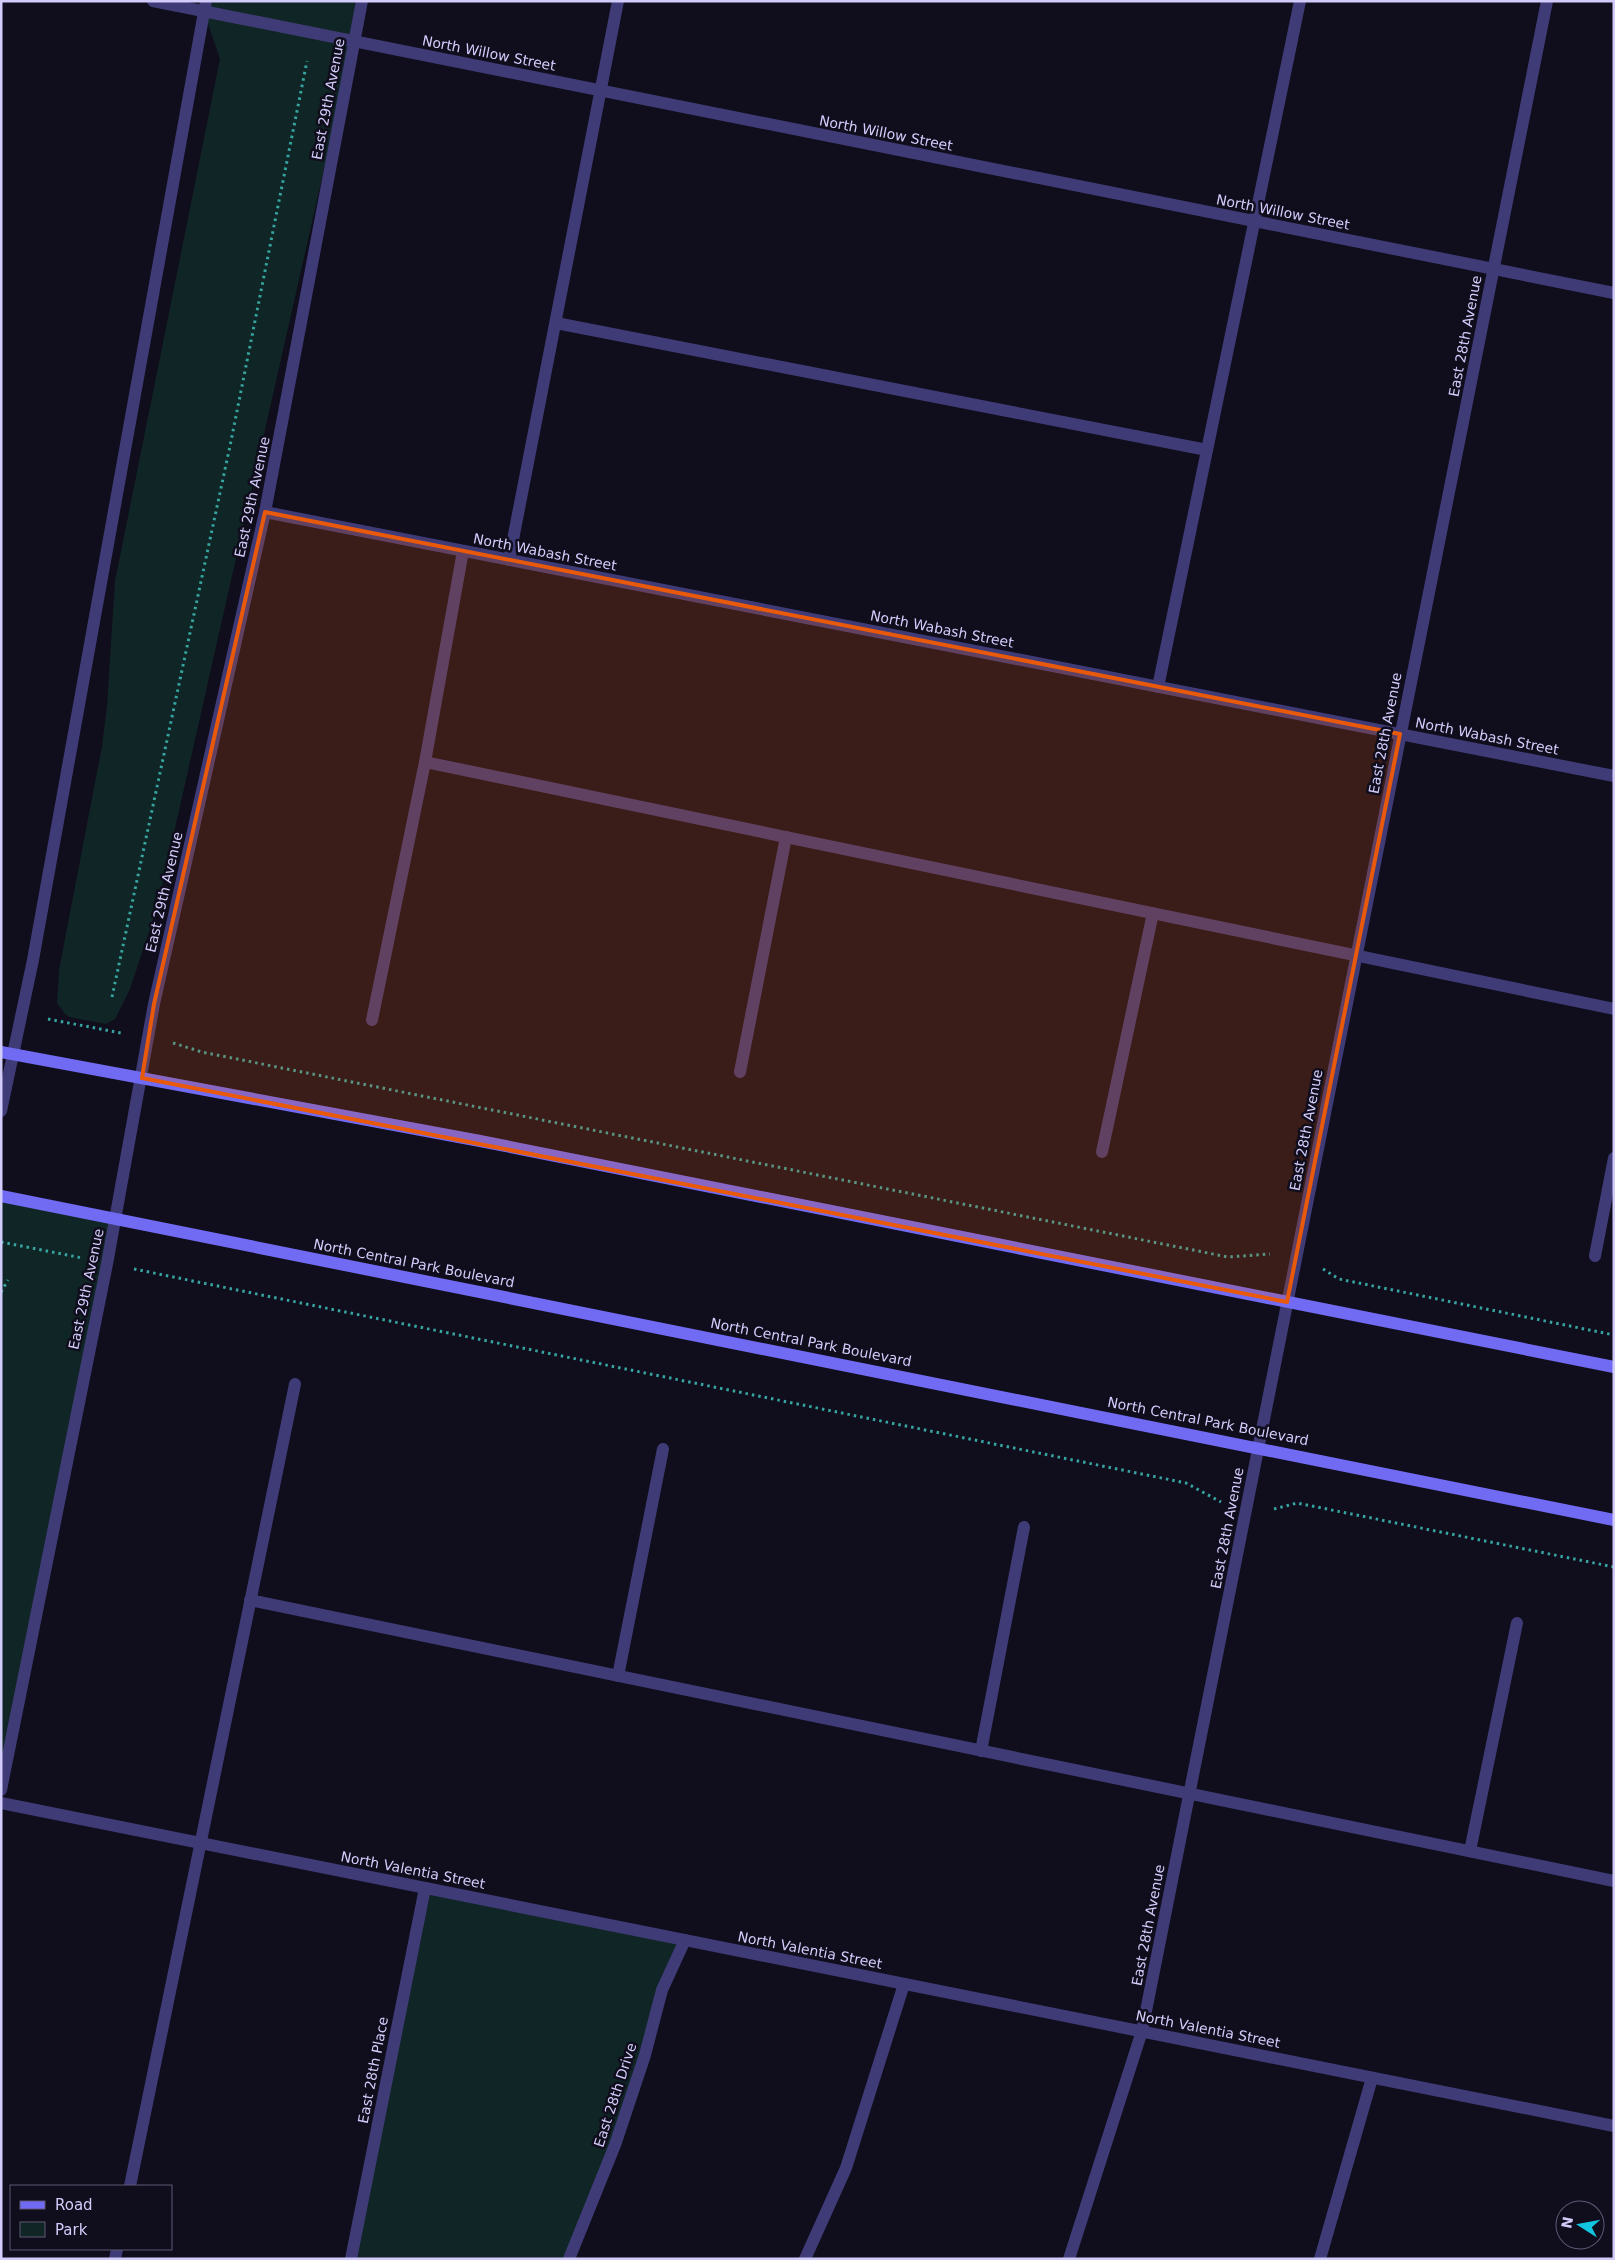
<svg xmlns="http://www.w3.org/2000/svg" width="1615" height="2260" viewBox="0 0 1615 2260" font-family="'DejaVu Sans',sans-serif">
	<style>
		.green { fill: #102525 }
		.lines { fill: none; stroke-linecap: round; stroke-linejoin: round }
		.path { stroke: #36a4a0; stroke-width: 3; stroke-dasharray: 2.5 4; stroke-linecap: butt }
		.service { stroke: #3f3b77; stroke-width: 12 }
		.minor { stroke: #3f3b77; stroke-width: 12 }
		.tertiary { stroke: #3f3b77; stroke-width: 12 }
		.secondary { stroke: #716bf3; stroke-width: 12 }
		.marked { fill: #e8590c; fill-opacity: 0.2; stroke: #e8590c; stroke-width: 4; stroke-linejoin: round }
		.labels { text-anchor: middle; dominant-baseline: central; stroke-width: 5; stroke-linejoin: round; paint-order: stroke }
		.street-label { font-size: 14px; fill: #d2ccfb; stroke: #100d1c }
	</style>
	<rect width="100%" height="100%" fill="#100d1c"/>
	<!-- green -->
	<g class="green">
		<path d="M206,1H362L157,908L130,989L115,1019L106,1024L69,1017L65,1014L57,1003L59,970L102,746L107,706L115,581L220,59L204,12Z"/>
		<path d="M1,1196L116,1219L1,1790Z"/>
		<path d="M425,1888L685,1940L569,2259H351Z"/>
	</g>
	<g class="lines">
		<!-- path -->
		<g class="path">
			<path d="M112,997L230,446L307,61"/>
			<path d="M48,1019L121,1033"/>
			<path d="M173,1043L202,1052L1228,1257L1270,1254"/>
			<path d="M1,1242L82,1258"/>
			<path d="M134,1269L1186,1483L1221,1502"/>
			<path d="M1323,1269L1339,1279L1614,1335"/>
			<path d="M1,1292L8,1280"/>
			<path d="M1274,1509L1297,1503L1614,1567"/>
		</g>
		<!-- service -->
		<g class="service">
			<path d="M556,323L1207,450"/>
			<path d="M509,560L618,1"/>
			<path d="M1158,687L1300,1"/>
			<path d="M425,762L1614,1009"/>
			<path d="M372,1020L425,762L463,551"/>
			<path d="M740,1072L786,837"/>
			<path d="M1102,1152L1153,913"/>
			<path d="M1595,1256L1614,1158"/>
			<path d="M250,1600L1614,1881"/>
			<path d="M618,1676L663,1449"/>
			<path d="M981,1751L1024,1527"/>
			<path d="M1470,1851L1517,1623"/>
			<path d="M130,2186L295,1384"/>
			<path d="M115,2259L117,2249"/>
			<path d="M805,2259L846,2168L904,1984"/>
			<path d="M1320,2259L1372,2078"/>
		</g>
		<!-- minor -->
		<g class="minor">
			<path d="M153,1L1614,293"/>
			<path d="M265,512L1614,776"/>
			<path d="M1,1803L1614,2126"/>
			<path d="M351,2259L425,1888"/>
			<path d="M569,2259L615,2145L645,2055L662,1990L685,1940"/>
			<path d="M1069,2259L1142,2031L1547,1"/>
		</g>
		<!-- tertiary -->
		<g class="tertiary">
			<path d="M1,1111L33,960L206,1"/>
			<path d="M1,1790L107,1264L154,1004L265,512L362,1"/>
		</g>
		<!-- secondary -->
		<g class="secondary">
			<path d="M1,1052L480,1141L1614,1367"/>
			<path d="M1,1196L1614,1520"/>
		</g>
	</g>
	<!-- marked area -->
	<path class="marked" d="M265,512L1400,734L1287,1302L142,1078L154,1004Z"/>
	<g class="labels">
		<!-- street labels -->
		<g class="street-label">
			<text transform="translate(489 53) rotate(11)">North Willow Street</text>
			<text transform="translate(328 99) rotate(-79)">East 29th Avenue</text>
			<text transform="translate(886 133) rotate(11)">North Willow Street</text>
			<text transform="translate(1283 212) rotate(11)">North Willow Street</text>
			<text transform="translate(1465 336) rotate(-79)">East 28th Avenue</text>
			<text transform="translate(252 497) rotate(-78)">East 29th Avenue</text>
			<text transform="translate(545 552) rotate(11)">North Wabash Street</text>
			<text transform="translate(942 629) rotate(11)">North Wabash Street</text>
			<text transform="translate(1385 733) rotate(-79)">East 28th Avenue</text>
			<text transform="translate(1487 736) rotate(11)">North Wabash Street</text>
			<text transform="translate(164 892) rotate(-77)">East 29th Avenue</text>
			<text transform="translate(1306 1130) rotate(-79)">East 28th Avenue</text>
			<text transform="translate(414 1263) rotate(11)">North Central Park Boulevard</text>
			<text transform="translate(86 1289) rotate(-78)">East 29th Avenue</text>
			<text transform="translate(811 1342) rotate(11)">North Central Park Boulevard</text>
			<text transform="translate(1208 1421) rotate(11)">North Central Park Boulevard</text>
			<text transform="translate(1227 1528) rotate(-79)">East 28th Avenue</text>
			<text transform="translate(413 1870) rotate(11)">North Valentia Street</text>
			<text transform="translate(1148 1925) rotate(-79)">East 28th Avenue</text>
			<text transform="translate(810 1950) rotate(11)">North Valentia Street</text>
			<text transform="translate(1208 2029) rotate(11)">North Valentia Street</text>
			<text transform="translate(373 2070) rotate(-79)">East 28th Place</text>
			<text transform="translate(615 2095) rotate(-72)">East 28th Drive</text>
		</g>
	</g>
	<!-- border -->
	<rect width="1615" height="2260" fill="none" stroke="#d2ccfb" stroke-width="5"/>
	<!-- legend -->
	<rect x="10" y="2185" width="162" height="65" fill="#100d1c" stroke="#5e5975"/>
	<rect x="20" y="2201" width="25" height="8" fill="#716bf3" stroke="#5e5975"/>
	<text x="55" y="2210" font-size="15" fill="#d2ccfb">Road</text>
	<rect x="20" y="2222" width="25" height="15" fill="#102525" stroke="#5e5975"/>
	<text x="55" y="2235" font-size="15" fill="#d2ccfb">Park</text>
	<!-- north arrow -->
	<g transform="translate(1580 2225) rotate(281)"><circle r="24" fill="#100d1c" stroke="#5e5975"/>
	<path d="M0-4L9 19L0 12L-9 19Z" fill="#12c6e0"/>
	<text y="-8" font-size="14" font-weight="bold" text-anchor="middle" fill="#d2ccfb">N</text>
	</g>
</svg>
